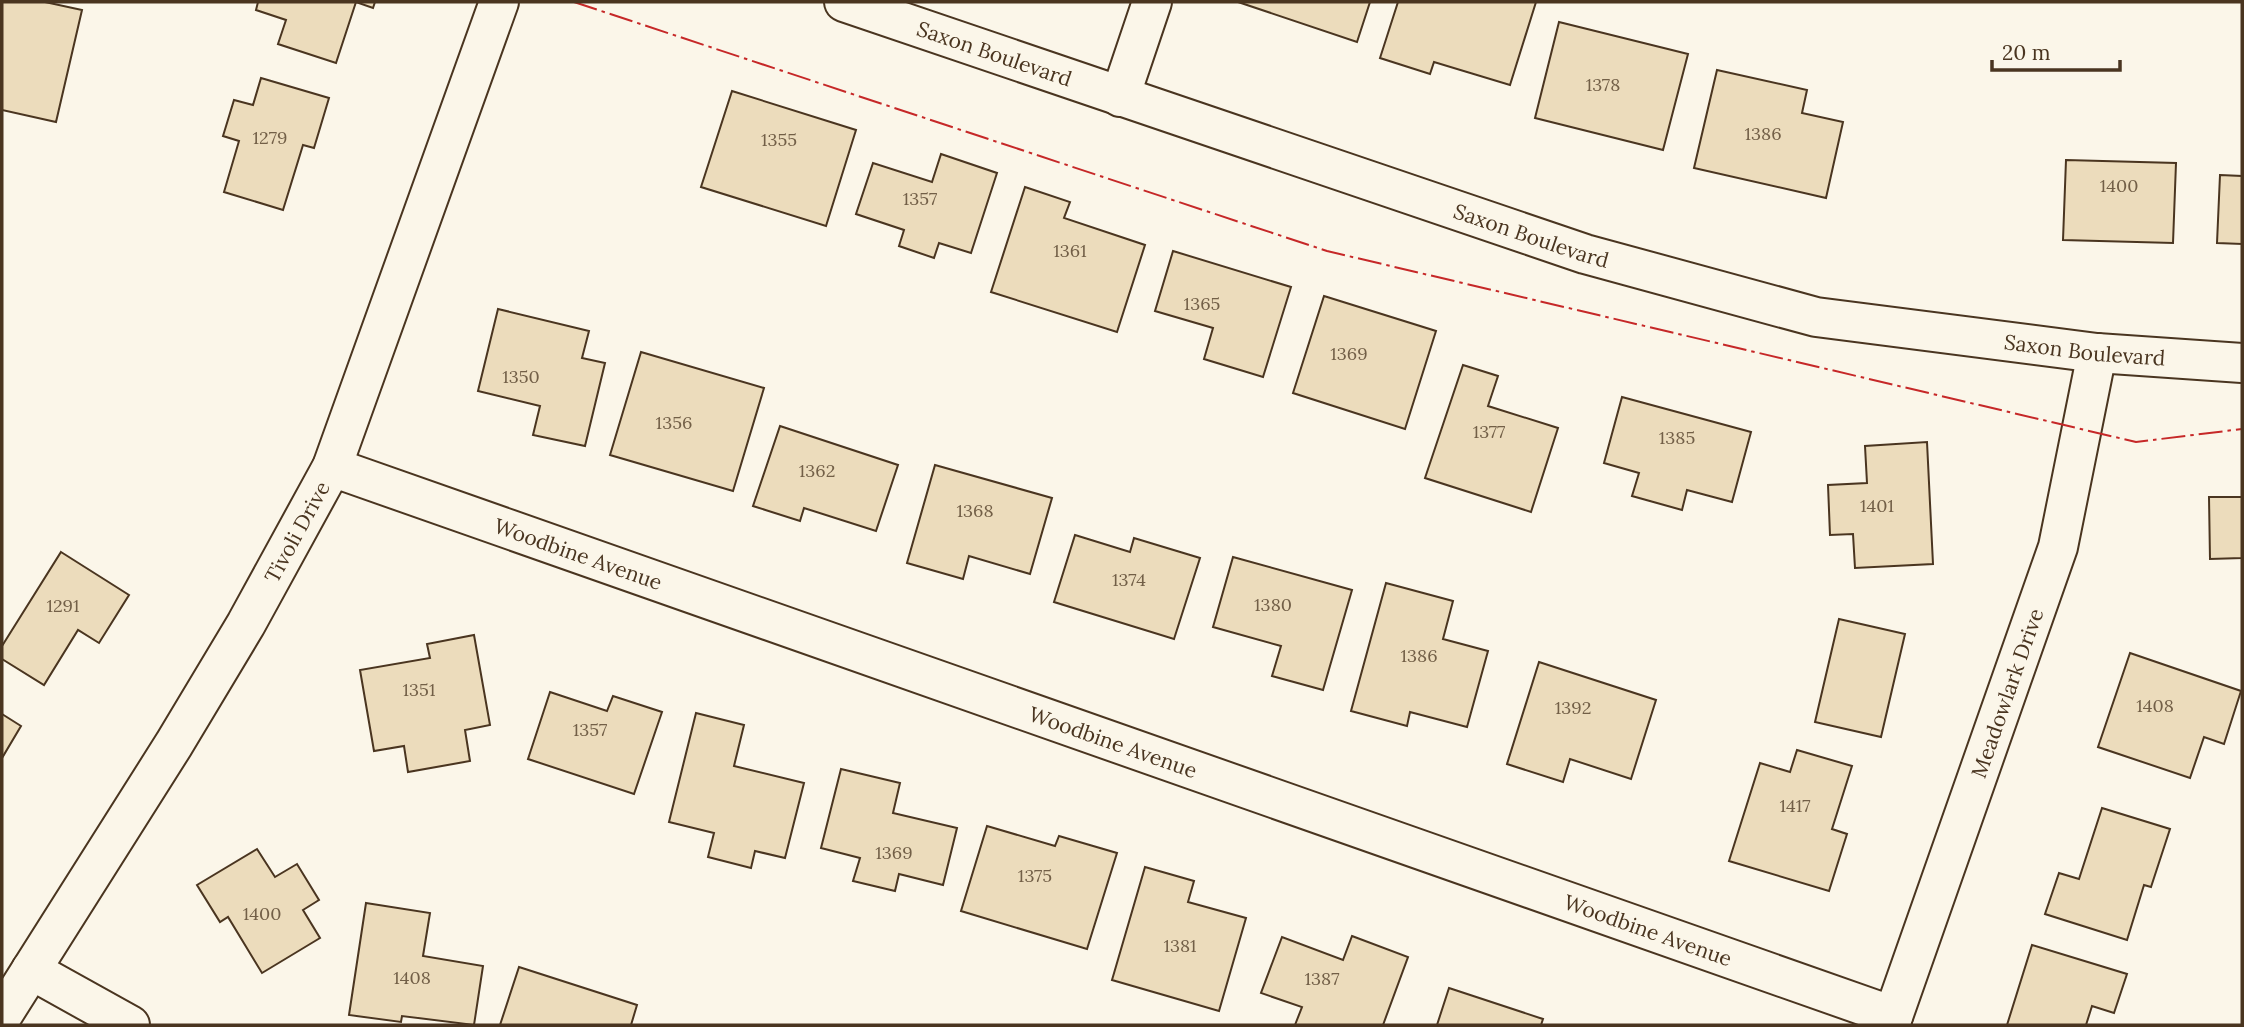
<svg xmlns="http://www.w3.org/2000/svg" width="2244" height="1027" viewBox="0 0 2244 1027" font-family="Lora,serif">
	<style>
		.building { fill: #ecdcbc; stroke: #4a3520; stroke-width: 2 }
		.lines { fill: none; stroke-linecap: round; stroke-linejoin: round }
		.minor-casing { stroke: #4a3520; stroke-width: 42 }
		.major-casing { stroke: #4a3520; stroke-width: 42 }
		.minor { stroke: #fbf6e9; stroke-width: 38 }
		.major { stroke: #fbf6e9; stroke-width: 38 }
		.power { stroke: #c62828; stroke-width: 2; stroke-dasharray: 24 5 3.5 5; stroke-linecap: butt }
		.labels { text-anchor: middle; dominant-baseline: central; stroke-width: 5; stroke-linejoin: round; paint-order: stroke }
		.number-label { font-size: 18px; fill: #725f47 }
		.street-label { font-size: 21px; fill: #4a3520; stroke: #fbf6e9 }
	</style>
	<rect width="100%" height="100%" fill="#fbf6e9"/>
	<!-- building -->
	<g class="building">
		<path d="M2,2H45L82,10L56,122L2,110Z"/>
		<path d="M258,2H375L373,8L356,2L336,63L278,44L286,20L256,10Z"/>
		<path d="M1238,2H1370L1357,42Z"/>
		<path d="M1398,2H1536L1510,85L1434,62L1430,74L1380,58Z"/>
		<path d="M1559,22L1688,54L1663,150L1535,118Z"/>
		<path d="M1717,70L1807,90L1802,113L1843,122L1826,198L1694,168Z"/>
		<path d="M261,78L329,98L314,148L303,145L283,210L224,192L239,141L223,136L234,100L253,105Z"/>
		<path d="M732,91L856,130L826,226L701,187Z"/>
		<path d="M941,154L997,173L971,253L939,243L934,258L899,246L904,230L856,214L873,163L932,182Z"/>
		<path d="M2066,160L2176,163L2173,243L2063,240Z"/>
		<path d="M2220,175L2242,176V244L2217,243Z"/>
		<path d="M1025,187L1070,202L1064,218L1145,245L1117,332L991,292Z"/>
		<path d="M1173,251L1291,287L1263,377L1204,359L1213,328L1155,311Z"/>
		<path d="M1324,296L1436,331L1405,429L1293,393Z"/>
		<path d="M498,309L589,331L582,358L605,363L585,446L533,435L540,406L478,391Z"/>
		<path d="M641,352L764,388L733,491L610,455Z"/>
		<path d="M1463,365L1498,376L1488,406L1558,428L1531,512L1425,478Z"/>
		<path d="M1622,397L1751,432L1732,502L1687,490L1682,510L1632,496L1639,473L1604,463Z"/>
		<path d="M780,426L898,465L876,531L804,508L800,521L753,506Z"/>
		<path d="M1927,442L1933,564L1855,568L1853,534L1830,535L1828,485L1867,483L1865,446Z"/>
		<path d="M935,465L1052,498L1030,574L969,556L963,579L907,563Z"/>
		<path d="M2209,497H2242V558L2210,559Z"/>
		<path d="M1075,535L1130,552L1134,538L1200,558L1174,639L1054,602Z"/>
		<path d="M61,552L129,595L99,643L78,630L44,685L2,659V646Z"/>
		<path d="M1233,557L1352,590L1323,690L1272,676L1281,646L1213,627Z"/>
		<path d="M1386,583L1453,601L1443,639L1488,651L1467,727L1410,712L1407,726L1351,711Z"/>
		<path d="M1839,619L1905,634L1881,737L1815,722Z"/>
		<path d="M474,635L490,725L465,730L470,761L408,772L404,746L374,751L360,670L430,658L427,644Z"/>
		<path d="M2130,653L2241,691L2224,744L2204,737L2190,778L2098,747Z"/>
		<path d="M1539,662L1656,700L1631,779L1570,759L1563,782L1507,764Z"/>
		<path d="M550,692L607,711L613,696L662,712L634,794L528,759Z"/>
		<path d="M696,713L744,725L734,766L804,783L785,858L755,851L751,868L708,857L714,833L669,822Z"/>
		<path d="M2,714L21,726L2,758Z"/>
		<path d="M1797,750L1852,766L1832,829L1847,834L1829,891L1729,861L1760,763L1790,772Z"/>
		<path d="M841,769L900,783L893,813L957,828L943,885L899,874L895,891L853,881L860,858L821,848Z"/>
		<path d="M2102,808L2170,829L2151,887L2144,885L2127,940L2045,914L2059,873L2079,879Z"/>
		<path d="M987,826L1055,846L1059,836L1117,853L1087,949L961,911Z"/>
		<path d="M257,849L275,877L297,864L319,900L303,910L320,938L262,973L228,917L220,922L197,885Z"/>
		<path d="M1145,867L1194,881L1188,902L1246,918L1219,1011L1112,980Z"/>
		<path d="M366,903L430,913L423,956L483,966L474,1025L402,1016L401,1022L349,1015Z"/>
		<path d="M1352,936L1408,957L1383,1025H1295L1302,1007L1261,993L1282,937L1343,960Z"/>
		<path d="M2032,945L2127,974L2114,1013L2092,1006L2086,1025H2007Z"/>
		<path d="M519,967L637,1005L631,1025H500Z"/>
		<path d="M1449,988L1543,1019L1541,1025H1437Z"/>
	</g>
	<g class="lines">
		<defs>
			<g id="minor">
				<path d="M1120,97L1152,2"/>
				<path id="s1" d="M332,467L1893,1016"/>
				<path d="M31,970L130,1025"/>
				<path id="s2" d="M2,1016L174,744L246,624L332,467L499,2"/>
				<path id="s3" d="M1890,1025L2058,547L2097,353"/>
			</g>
			<g id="major">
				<path id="s4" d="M844,2L1585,254L1816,317L2097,353L2242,363"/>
			</g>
		</defs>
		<!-- minor casing -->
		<use href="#minor" class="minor-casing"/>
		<!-- major casing -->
		<use href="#major" class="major-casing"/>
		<!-- minor -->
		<use href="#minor" class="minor"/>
		<!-- major -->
		<use href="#major" class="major"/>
		<!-- power -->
		<path class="power" d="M574,2L1327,251L2136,442L2242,429"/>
	</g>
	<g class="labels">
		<!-- number labels -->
		<g class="number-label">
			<text x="1603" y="84">1378</text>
			<text x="1763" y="133">1386</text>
			<text x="270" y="137">1279</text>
			<text x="779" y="139">1355</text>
			<text x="2119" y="185">1400</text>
			<text x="920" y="198">1357</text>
			<text x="1070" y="250">1361</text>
			<text x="1202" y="303">1365</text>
			<text x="1349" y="353">1369</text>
			<text x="521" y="376">1350</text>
			<text x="674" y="422">1356</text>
			<text x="1489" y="431">1377</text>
			<text x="1677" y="437">1385</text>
			<text x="817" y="470">1362</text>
			<text x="1877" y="505">1401</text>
			<text x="975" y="510">1368</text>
			<text x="1129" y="579">1374</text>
			<text x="1273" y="604">1380</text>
			<text x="63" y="605">1291</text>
			<text x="1419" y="655">1386</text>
			<text x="419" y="689">1351</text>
			<text x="2155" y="705">1408</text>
			<text x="1573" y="707">1392</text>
			<text x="590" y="729">1357</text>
			<text x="1795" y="805">1417</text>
			<text x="894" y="852">1369</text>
			<text x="1035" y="875">1375</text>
			<text x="262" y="913">1400</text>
			<text x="1180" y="945">1381</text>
			<text x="412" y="977">1408</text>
			<text x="1322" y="978">1387</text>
		</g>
		<!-- street labels -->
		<g class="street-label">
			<text stroke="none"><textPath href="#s4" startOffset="159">Saxon Boulevard</textPath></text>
			<text stroke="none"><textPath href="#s4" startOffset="726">Saxon Boulevard</textPath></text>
			<text stroke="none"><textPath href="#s4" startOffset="1293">Saxon Boulevard</textPath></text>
			<text stroke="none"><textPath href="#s2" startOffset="567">Tivoli Drive</textPath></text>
			<text stroke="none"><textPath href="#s1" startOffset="261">Woodbine Avenue</textPath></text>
			<text stroke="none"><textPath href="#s3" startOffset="352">Meadowlark Drive</textPath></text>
			<text stroke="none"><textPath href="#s1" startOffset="828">Woodbine Avenue</textPath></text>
			<text stroke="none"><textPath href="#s1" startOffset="1395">Woodbine Avenue</textPath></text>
		</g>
	</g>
	<!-- border -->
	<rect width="2244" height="1027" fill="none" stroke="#4a3520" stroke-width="7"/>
	<!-- scale -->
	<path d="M1992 60v10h128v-10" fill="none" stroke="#4a3520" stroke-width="3.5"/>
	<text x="2002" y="60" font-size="21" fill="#4a3520" stroke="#fbf6e9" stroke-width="5" paint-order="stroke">20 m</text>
</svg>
